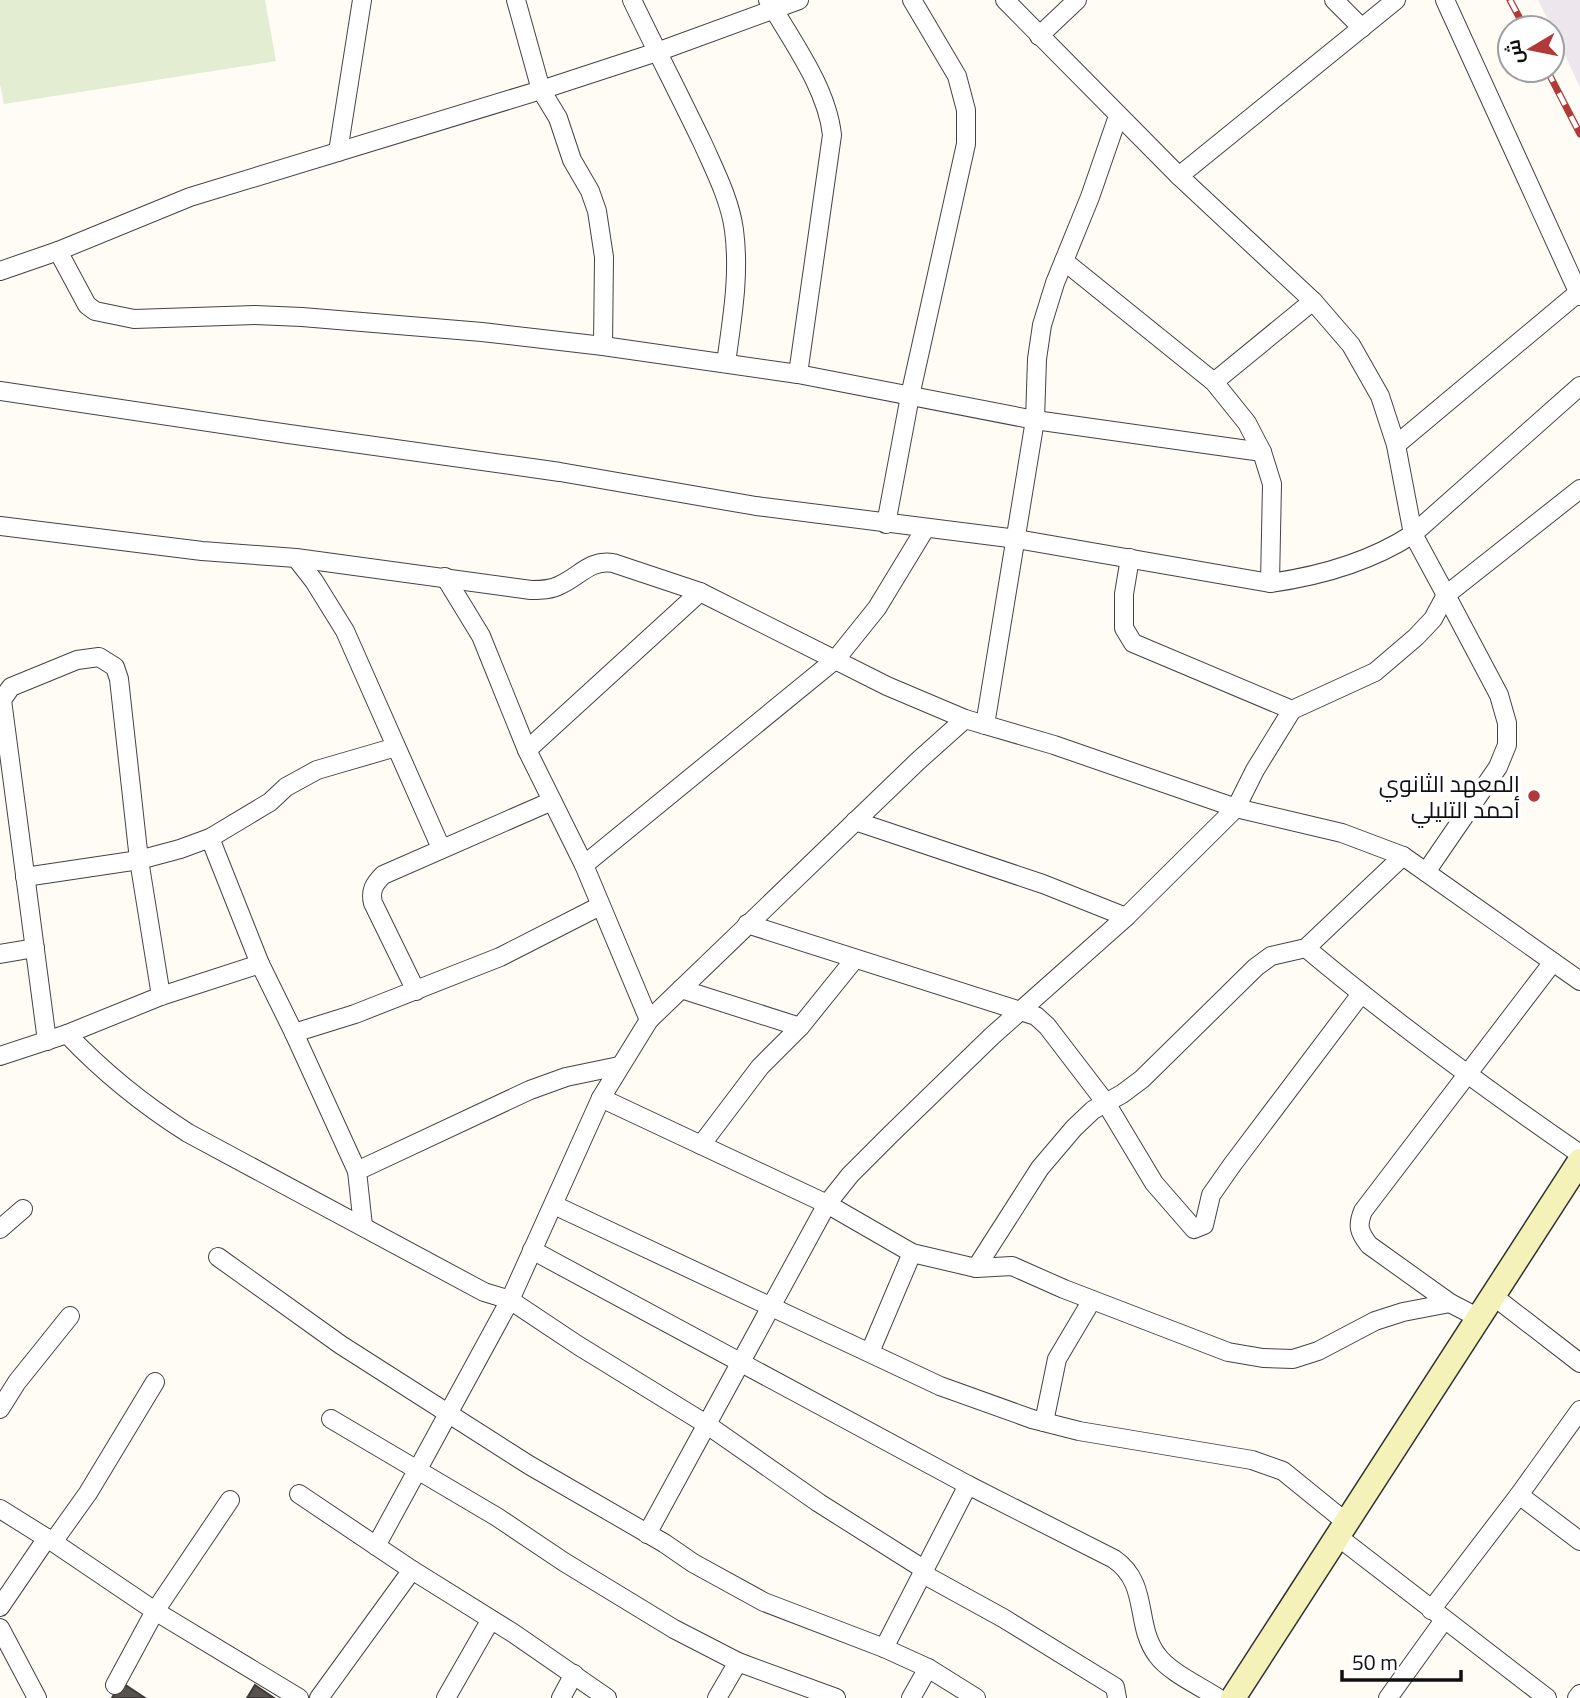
<svg xmlns="http://www.w3.org/2000/svg" width="1580" height="1698" viewBox="0 0 1580 1698" font-family="Georgia,Cairo,serif">
	<style>
		.industrial { fill: #ede6ed }
		.pitch { fill: #e3edd2 }
		.building { fill: #58524e; stroke: #3e3937; stroke-width: 2 }
		.lines { fill: none; stroke-linecap: round; stroke-linejoin: round }
		.street-casing { stroke: #434343; stroke-width: 20 }
		.secondary-casing { stroke: #323232; stroke-width: 27 }
		.street { stroke: #fff; stroke-width: 18 }
		.secondary { stroke: #f5f2b9; stroke-width: 24 }
		.rail-casing { stroke: #b03a39; stroke-width: 7 }
		.rail { stroke: #fff; stroke-width: 4.5; stroke-dasharray: 13; stroke-linecap: butt }
		.poi-dot { fill: #b03a39; stroke: #fff; stroke-width: 2.5 }
		.labels { text-anchor: middle; dominant-baseline: central; stroke-width: 7; stroke-linejoin: round; paint-order: stroke }
		.poi-label { font-size: 23px; fill: #101010; stroke: #fff; text-anchor: end }
	</style>
	<rect width="100%" height="100%" fill="#fefcf5"/>
	<!-- industrial -->
	<path class="industrial" d="M1538,0H1580V87L1552,28Z"/>
	<!-- pitch -->
	<path class="pitch" d="M0,0H265L276,61L4,104L0,84Z"/>
	<!-- building -->
	<g class="building">
		<path d="M121,1682L145,1698H112Z"/>
		<path d="M255,1685L274,1698H247Z"/>
	</g>
	<g class="lines">
		<defs>
			<g id="street">
				<path d="M516,0L541,90L558,118L572,160L590,191L597,211L604,257L603,346"/>
				<path d="M632,0C655,48 680,96 703,144C715,171 730,200 734,230C740,275 732,319 726,363"/>
				<path d="M768,0C792,41 827,88 832,135L798,374"/>
				<path d="M1334,0L1362,28"/>
				<path d="M1445,0L1580,296"/>
				<path d="M1039,36L1077,0"/>
				<path d="M338,152L362,0"/>
				<path d="M1179,176L1396,0"/>
				<path d="M58,251L87,305L95,311L134,319L255,315L302,317L482,332L603,346L798,374L1035,420L1262,452"/>
				<path d="M1064,261L1214,382L1247,423L1262,452L1272,484L1270,583"/>
				<path d="M0,271L58,251L190,197L541,90L657,52L799,0"/>
				<path d="M1214,382L1313,301"/>
				<path d="M1580,386L1413,534L1446,595L1580,489"/>
				<path d="M0,391L289,434L560,472L756,506L1017,539L1270,583C1320,576 1370,562 1413,534L1396,445L1380,396L1351,345L1313,301L1179,176L1005,0"/>
				<path d="M1396,445L1579,292"/>
				<path d="M886,524L910,396L966,144V110L957,76L912,0"/>
				<path d="M0,526L202,551L296,558L531,590C541,590 551,590 560,585C579,577 590,559 613,563L700,592L887,686L965,719L1054,745L1236,808L1342,833L1403,856L1580,981"/>
				<path d="M296,558L314,581L345,631L441,848"/>
				<path d="M1130,558L1124,594V628L1133,643L1292,710"/>
				<path d="M445,577L481,636L527,750L584,865L649,1020"/>
				<path d="M985,725L1035,420L1037,359L1042,325L1055,283L1090,197L1118,116"/>
				<path d="M527,750L700,592"/>
				<path d="M855,821L1043,884L1126,917"/>
				<path d="M210,838L260,964"/>
				<path d="M584,865L836,659L877,608L925,529"/>
				<path d="M1426,872L1498,767L1507,745V723L1499,695L1446,595"/>
				<path d="M25,877L139,860L180,849L210,838L270,802L286,787L317,770L396,747"/>
				<path d="M747,924L1036,1016L1047,1026L1106,1103L1154,1183L1194,1229L1204,1225L1211,1195L1232,1165L1361,994"/>
				<path d="M1306,948C1394,1022 1486,1089 1580,1154"/>
				<path d="M0,954L35,948"/>
				<path d="M681,989L800,1027"/>
				<path d="M416,991L373,903C370,891 374,884 383,875L552,801"/>
				<path d="M294,1033L357,1171"/>
				<path d="M67,1034L161,996L260,964L294,1033L355,1014L500,957L600,906"/>
				<path d="M47,1041L2,700L11,687L77,660L99,657L115,667L119,679L139,860L161,996"/>
				<path d="M0,1056L67,1034C103,1072 144,1105 188,1133L484,1292L510,1300L579,1346L706,1424L819,1503L925,1570"/>
				<path d="M601,1098L827,1204L912,1253L976,1268L1012,1266L1064,1289L1228,1352L1263,1358L1293,1359L1318,1351L1375,1321L1403,1312L1450,1303"/>
				<path d="M701,1145L760,1067L800,1027L854,960"/>
				<path d="M554,1205L940,1386L1032,1419L1079,1431L1252,1460L1283,1471L1347,1523"/>
				<path d="M363,1226L357,1171L530,1090L566,1077L619,1066"/>
				<path d="M0,1229L23,1209"/>
				<path d="M532,1250L968,1485L1114,1559C1150,1584 1134,1624 1157,1655C1169,1672 1200,1686 1218,1698"/>
				<path d="M218,1257L341,1345L529,1465L664,1543L693,1563L764,1602L884,1648L928,1668L976,1698"/>
				<path d="M976,1268L1040,1168L1074,1128L1093,1110L1122,1094L1142,1079L1256,967L1271,956L1306,948L1403,856"/>
				<path d="M1492,1295L1580,1363"/>
				<path d="M1477,1317L1450,1303L1369,1245C1359,1232 1357,1226 1363,1211L1553,962"/>
				<path d="M870,1352L912,1253"/>
				<path d="M0,1409L17,1382L70,1316"/>
				<path d="M331,1419L497,1517L564,1562L674,1629L738,1662L836,1698"/>
				<path d="M1044,1422L1057,1359L1092,1300"/>
				<path d="M299,1494L412,1570L513,1633L607,1698"/>
				<path d="M1519,1495L1580,1541"/>
				<path d="M0,1509L53,1542L155,1611L299,1698"/>
				<path d="M647,1534L827,1204L850,1175L891,1134L992,1036L1126,917L1236,808L1255,770L1292,710L1375,672L1416,637L1433,619L1446,595"/>
				<path d="M1337,1536L1547,1698"/>
				<path d="M53,1542L88,1493L155,1382"/>
				<path d="M376,1546L510,1300L601,1098L649,1020L918,761L965,719"/>
				<path d="M923,1574L1003,1618L1115,1687L1117,1698"/>
				<path d="M0,1607L47,1538"/>
				<path d="M1431,1610L1519,1495L1580,1410"/>
				<path d="M0,1628L37,1698"/>
				<path d="M884,1648L968,1485"/>
				<path d="M115,1685L155,1611L230,1500"/>
				<path d="M319,1698L412,1570"/>
				<path d="M446,1698L490,1621"/>
				<path d="M561,1698L574,1674"/>
				<path d="M717,1698L738,1662"/>
				<path d="M911,1698L928,1668"/>
				<path d="M1388,1698L1444,1620"/>
				<path d="M1577,1698L1580,1694"/>
			</g>
			<path id="secondary" d="M1233,1698L1580,1161"/>
		</defs>
		<!-- street casing -->
		<use href="#street" class="street-casing"/>
		<!-- secondary casing -->
		<use href="#secondary" class="secondary-casing"/>
		<!-- street -->
		<use href="#street" class="street"/>
		<!-- secondary -->
		<use href="#secondary" class="secondary"/>
		<defs>
			<g id="rail">
				<path d="M1510,0L1525,28"/>
				<path d="M1547,70L1580,134"/>
			</g>
		</defs>
		<!-- rail casing -->
		<use href="#rail" class="rail-casing"/>
		<!-- rail -->
		<use href="#rail" class="rail"/>
	</g>
	<!-- markers -->
	<circle class="poi-dot" cx="1534" cy="796" r="7"/>
	<g class="labels">
		<!-- poi labels -->
		<g class="poi-label">
			<text x="1520" y="783">المعهد الثانوي<tspan x="1520" dy="26">أحمد التليلي</tspan></text>
		</g>
	</g>
	<!-- north arrow -->
	<g transform="translate(1531 49) rotate(260)"><circle r="33" fill="#ffffff" stroke="#9f9f9f" stroke-width="2"/>
	<path d="M0-5L12 26L0 18L-12 26Z" fill="#b03a39"/>
	<text y="-10" font-size="19" font-weight="bold" text-anchor="middle" fill="#101010">ش</text>
	</g>
	<!-- scale -->
	<path d="M1342 1670v10h119v-10" fill="none" stroke="#101010" stroke-width="3.5"/>
	<text x="1352" y="1670" font-size="21" fill="#101010" stroke="#ffffff" stroke-width="5" paint-order="stroke">50 m</text>
</svg>
